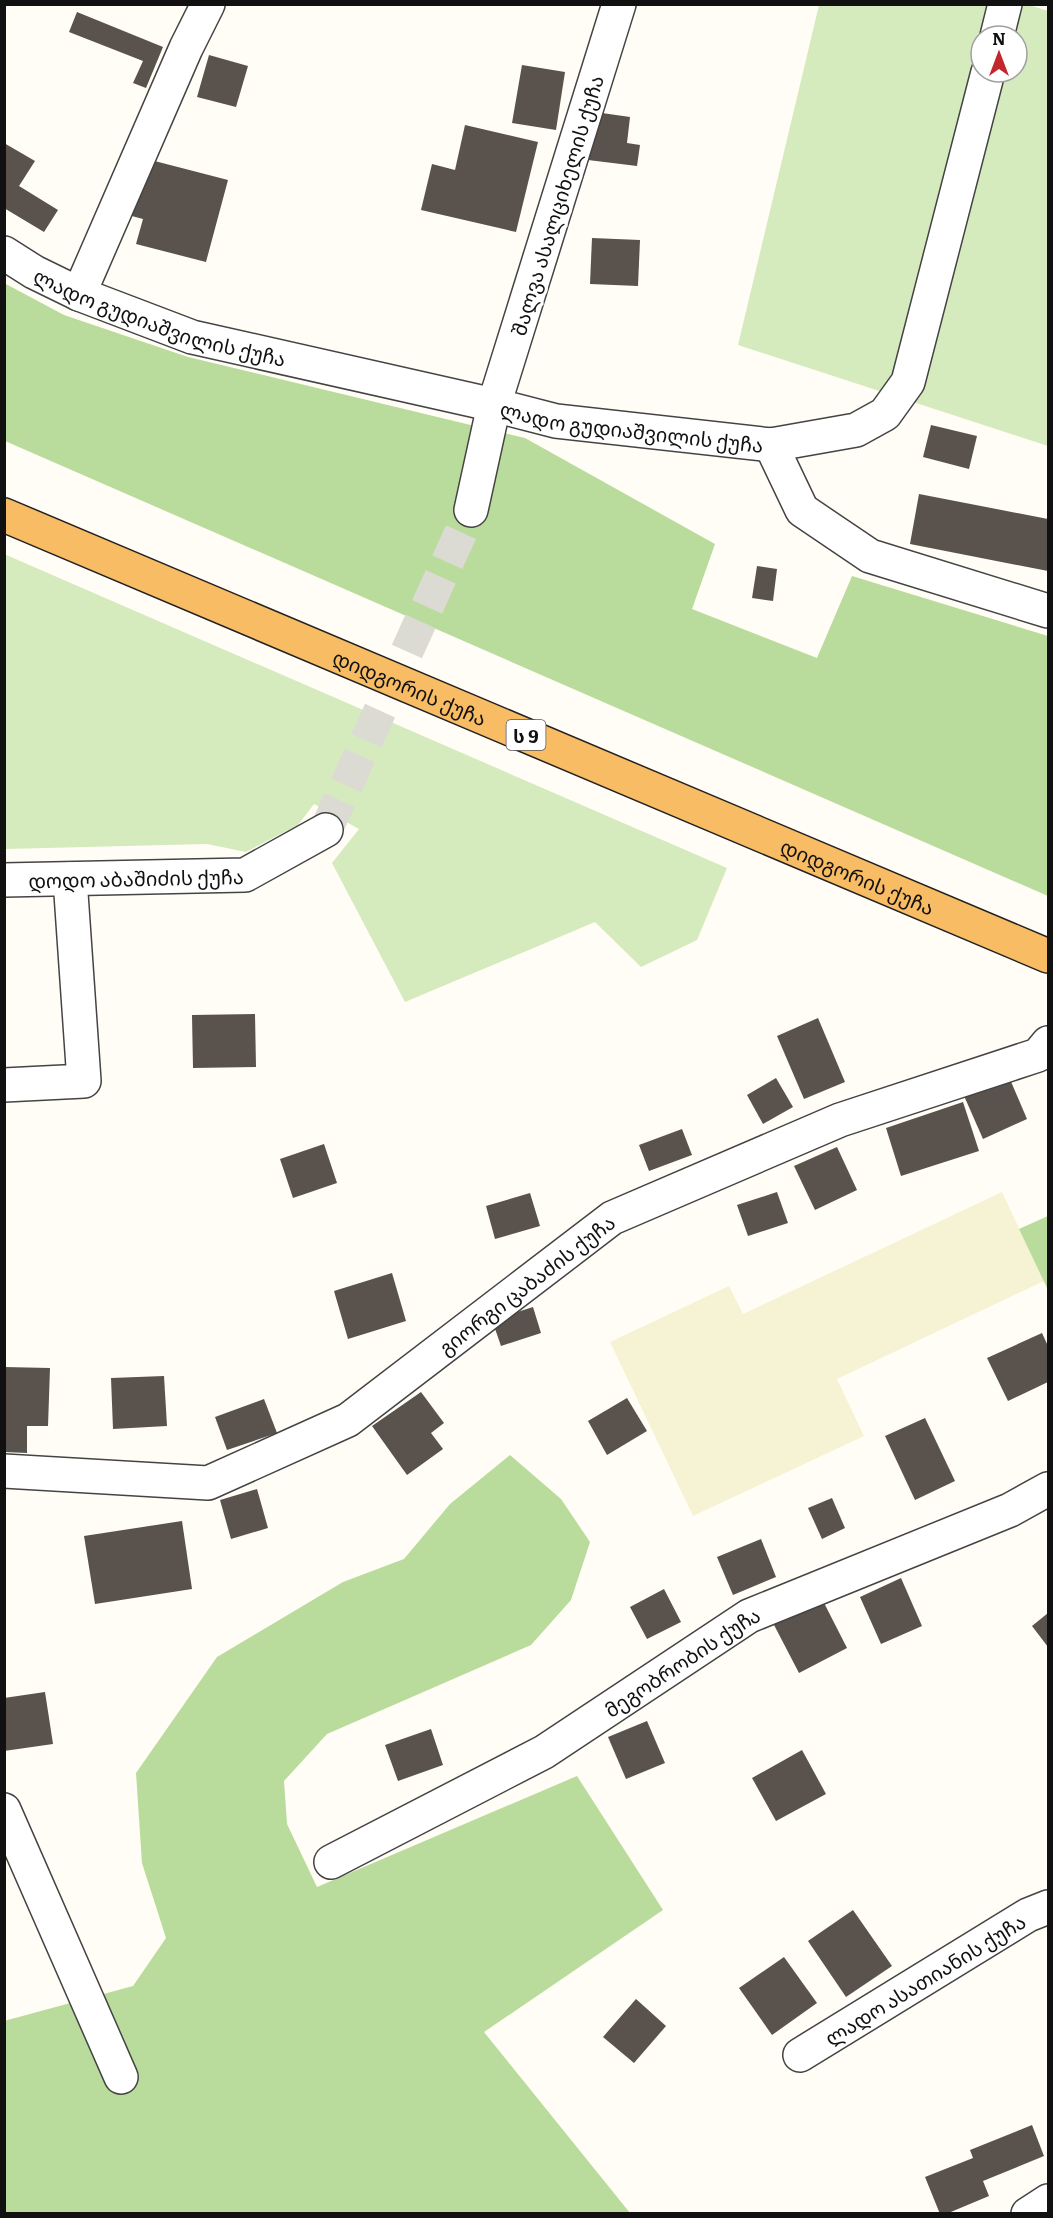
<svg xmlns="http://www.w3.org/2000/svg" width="1053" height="2218" viewBox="0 0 1053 2218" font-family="Literata,'Noto Sans Georgian',serif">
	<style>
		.farmland { fill: #f6f3d4 }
		.green { fill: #d5ebbd; fill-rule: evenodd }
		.forest { fill: #b9dc9c }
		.building { fill: #5a524d }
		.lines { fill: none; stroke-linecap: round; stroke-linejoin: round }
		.tertiary-tunnel { stroke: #dbdad3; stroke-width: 33; stroke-dasharray: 33 16; stroke-linecap: butt }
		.minor-casing { stroke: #444; stroke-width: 36 }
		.tertiary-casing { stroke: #444; stroke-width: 36 }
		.trunk-casing { stroke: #222; stroke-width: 36 }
		.minor { stroke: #fff; stroke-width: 33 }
		.tertiary { stroke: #fff; stroke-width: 33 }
		.trunk { stroke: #f7bc64; stroke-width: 33 }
		.labels { text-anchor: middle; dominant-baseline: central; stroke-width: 6; stroke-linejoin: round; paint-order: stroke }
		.shield { fill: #fff; stroke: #585858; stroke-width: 1.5 }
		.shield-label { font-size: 18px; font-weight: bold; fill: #111 }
		.street-label { font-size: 20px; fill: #111; stroke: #fff }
	</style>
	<rect width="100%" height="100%" fill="#fffdf5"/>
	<!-- farmland -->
	<path class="farmland" d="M1002,1192L1044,1281L837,1379L864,1436L693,1516L610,1342L729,1286L743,1314Z"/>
	<!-- green -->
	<g class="green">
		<path d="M1026,4L1048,11V446L738,345L819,5ZM981,36H1017V72H981Z"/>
		<path d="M4,554L727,868L697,940L641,967L595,922L405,1002L332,863L359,829L314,804L298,825L246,852L207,844L5,849Z"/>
	</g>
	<!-- forest -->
	<g class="forest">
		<path d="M4,283L64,315L188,357L525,438L715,544L692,609L817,658L852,576L1048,636V896L5,441Z"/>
		<path d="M1048,1216V1290L1019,1229Z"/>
		<path d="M510,1455L561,1499L590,1542L571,1600L531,1645L327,1734L284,1781L287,1824L317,1887L577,1776L663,1910L484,2032L630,2213H5L4,2021L133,1986L166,1938L142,1863L136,1773L217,1657L343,1582L404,1559L450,1504Z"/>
	</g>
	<!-- building -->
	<g class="building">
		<path d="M77,12L163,47L146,88L133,83L143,61L69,32Z"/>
		<path d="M209,55L248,66L236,107L197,97Z"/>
		<path d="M522,65L565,72L556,130L512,123Z"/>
		<path d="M595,112L630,117L627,143L640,145L637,166L588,160Z"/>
		<path d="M465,125L538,142L516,232L421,210L432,164L455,170Z"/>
		<path d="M4,143L35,161L19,186L58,210L44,232L4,208Z"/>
		<path d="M143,158L228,180L206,262L136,244L143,219L128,215Z"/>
		<path d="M592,238L640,240L638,286L590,284Z"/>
		<path d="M931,425L977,436L969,469L923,457Z"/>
		<path d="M919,494L1048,519V571L910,544Z"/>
		<path d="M757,566L777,569L773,601L752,598Z"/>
		<path d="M255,1014L256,1067L193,1068L192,1015Z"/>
		<path d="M818,1018L845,1082L804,1099L777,1036Z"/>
		<path d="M1006,1070L1027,1119L983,1139L961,1089Z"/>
		<path d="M776,1078L793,1107L763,1124L747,1095Z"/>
		<path d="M963,1102L979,1151L901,1176L886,1128Z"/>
		<path d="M682,1129L692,1155L649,1171L639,1145Z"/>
		<path d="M324,1144L337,1183L293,1198L280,1159Z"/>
		<path d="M837,1147L857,1190L815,1210L794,1166Z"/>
		<path d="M777,1192L788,1223L748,1236L737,1205Z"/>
		<path d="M530,1193L540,1226L495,1239L486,1206Z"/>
		<path d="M392,1273L406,1321L348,1339L334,1291Z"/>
		<path d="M533,1307L541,1333L501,1346L492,1320Z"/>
		<path d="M1042,1333L1048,1346V1382L1008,1401L987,1358Z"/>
		<path d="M4,1367L50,1368L48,1426H27V1453L4,1452Z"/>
		<path d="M164,1376L167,1426L113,1429L111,1378Z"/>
		<path d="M421,1392L444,1423L431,1433L443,1449L407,1475L372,1426Z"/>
		<path d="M627,1398L647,1431L607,1455L588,1421Z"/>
		<path d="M264,1399L277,1433L227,1450L215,1417Z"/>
		<path d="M925,1418L955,1481L915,1500L885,1436Z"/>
		<path d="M257,1489L268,1528L231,1539L220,1500Z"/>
		<path d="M832,1498L845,1528L822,1539L808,1508Z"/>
		<path d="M182,1521L192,1589L95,1604L84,1536Z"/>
		<path d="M761,1539L776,1577L733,1595L717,1557Z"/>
		<path d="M901,1578L922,1626L881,1644L860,1597Z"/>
		<path d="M664,1589L681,1622L647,1639L630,1607Z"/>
		<path d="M821,1597L847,1648L799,1673L773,1623Z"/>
		<path d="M1048,1613V1647L1032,1626Z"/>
		<path d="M45,1692L53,1744L4,1751V1698Z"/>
		<path d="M647,1721L665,1763L626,1779L608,1737Z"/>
		<path d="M431,1729L443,1765L398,1781L385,1745Z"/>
		<path d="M802,1750L826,1794L776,1821L752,1778Z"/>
		<path d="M853,1910L892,1966L846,1997L808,1941Z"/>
		<path d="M784,1957L817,2003L772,2035L739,1988Z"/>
		<path d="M636,1999L666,2026L634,2063L603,2037Z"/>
		<path d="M1032,2125L1044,2156L983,2181L989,2196L946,2214H940L925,2177L973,2158L970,2150Z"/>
	</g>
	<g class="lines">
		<!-- tertiary-tunnel -->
		<path class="tertiary-tunnel" d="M326,830L471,510"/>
		<defs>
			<g id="minor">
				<path id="s1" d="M619,4L494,405L556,421L771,445L856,430L885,414L908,382L988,72"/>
				<path d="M997,36L1005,4"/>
				<path d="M79,294L186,48L208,4"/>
				<path d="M771,445L802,510L870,556L1048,611"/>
				<path d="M4,1085L84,1081L70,879"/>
				<path id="s2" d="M4,1471L208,1483L348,1420L612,1218L840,1120L1038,1055L1048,1043"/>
				<path d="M4,1810L121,2077"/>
				<path id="s3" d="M331,1862L544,1752L749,1616L1010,1510L1048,1489"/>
				<path id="s4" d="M800,2055L1028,1915L1048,1907"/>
				<path d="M1028,2214L1048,2201"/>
			</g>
			<g id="tertiary">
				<path id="s5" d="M4,253L34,272L79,294L192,337L494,405L471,510"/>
				<path id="s6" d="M4,880L245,875L326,830"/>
			</g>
			<g id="trunk">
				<path id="s7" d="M4,515L1048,956"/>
			</g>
		</defs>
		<!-- minor casing -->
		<use href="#minor" class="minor-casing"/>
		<!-- tertiary casing -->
		<use href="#tertiary" class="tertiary-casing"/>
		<!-- trunk casing -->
		<use href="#trunk" class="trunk-casing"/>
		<!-- minor -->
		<use href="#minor" class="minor"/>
		<!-- tertiary -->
		<use href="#tertiary" class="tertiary"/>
		<!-- trunk -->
		<use href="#trunk" class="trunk"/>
	</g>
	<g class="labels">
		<!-- shield labels -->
		<rect class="shield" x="506.5" y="720" width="39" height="30" rx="4.5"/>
		<g class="shield-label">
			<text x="526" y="735">ს 9</text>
		</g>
		<!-- street labels -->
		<g class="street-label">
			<text transform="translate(556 205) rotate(-73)">შალვა ასალციხელის ქუჩა</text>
			<text stroke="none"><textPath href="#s5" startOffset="170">ლადო გუდიაშვილის ქუჩა</textPath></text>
			<text stroke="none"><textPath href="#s1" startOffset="560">ლადო გუდიაშვილის ქუჩა</textPath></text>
			<text stroke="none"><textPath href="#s7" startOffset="441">დიდგორის ქუჩა</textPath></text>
			<text stroke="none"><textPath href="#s7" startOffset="927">დიდგორის ქუჩა</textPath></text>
			<text stroke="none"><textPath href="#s6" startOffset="132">დოდო აბაშიძის ქუჩა</textPath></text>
			<text stroke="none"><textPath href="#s2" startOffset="582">გიორგი ცაბაძის ქუჩა</textPath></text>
			<text stroke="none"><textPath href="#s3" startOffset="405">მეგობრობის ქუჩა</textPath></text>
			<text stroke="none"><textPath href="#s4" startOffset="146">ლადო ასათიანის ქუჩა</textPath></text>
		</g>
	</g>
	<!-- border -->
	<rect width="1053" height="2218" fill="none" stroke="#111111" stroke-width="12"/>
	<!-- north arrow -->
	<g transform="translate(999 54)"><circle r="28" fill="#ffffff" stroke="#a0a0a0" stroke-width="1.5"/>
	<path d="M0-4.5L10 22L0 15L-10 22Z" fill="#c4262e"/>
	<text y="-9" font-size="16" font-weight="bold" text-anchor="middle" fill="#111111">N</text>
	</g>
</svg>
